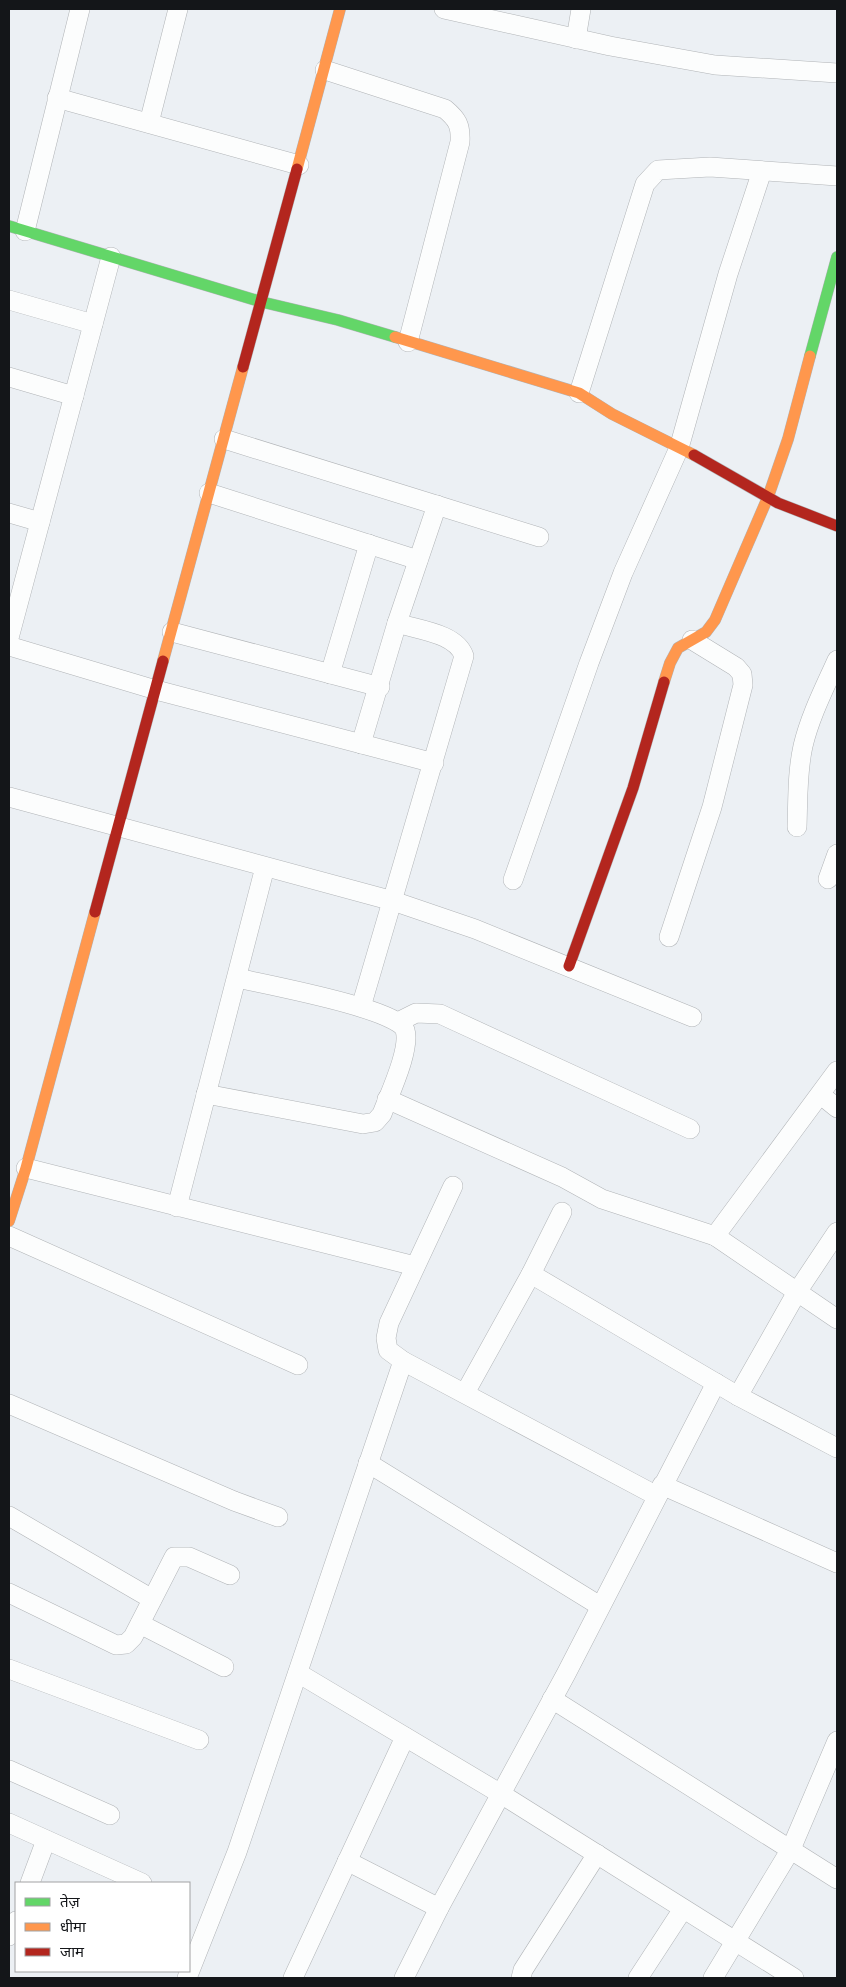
<svg xmlns="http://www.w3.org/2000/svg" width="846" height="1987" viewBox="0 0 846 1987" font-family="Montserrat,'Noto Sans Devanagari',sans-serif">
	<style>
		.lines { fill: none; stroke-linecap: round; stroke-linejoin: round }
		.street-casing { stroke: #b1b4b7; stroke-width: 20 }
		.fast-casing { stroke: #b1b4b7; stroke-width: 12 }
		.slow-casing { stroke: #b1b4b7; stroke-width: 12 }
		.jam-casing { stroke: #b1b4b7; stroke-width: 12 }
		.street { stroke: #fcfdfd; stroke-width: 19 }
		.fast { stroke: #63d668; stroke-width: 11 }
		.slow { stroke: #ff974d; stroke-width: 11 }
		.jam { stroke: #b3261e; stroke-width: 11 }
	</style>
	<rect width="100%" height="100%" fill="#ecf0f4"/>
	<g class="lines">
		<defs>
			<g id="street">
				<path d="M444,9L610,46L715,65L837,73"/>
				<path d="M576,39L581,9"/>
				<path d="M325,70L445,109C457,119 461,125 460,142L408,342"/>
				<path d="M57,98L299,165"/>
				<path d="M149,123L178,9"/>
				<path d="M25,231L80,9"/>
				<path d="M9,300L93,324"/>
				<path d="M9,377L74,396"/>
				<path d="M579,393L645,184L658,170L710,167L837,176"/>
				<path d="M224,439L539,537"/>
				<path d="M209,493L418,560"/>
				<path d="M9,513L40,522"/>
				<path d="M172,632L380,687"/>
				<path d="M9,638L111,257"/>
				<path d="M9,646L156,690L434,763"/>
				<path d="M330,674L369,544"/>
				<path d="M361,744L397,623L437,505"/>
				<path d="M9,797L393,901L475,929L692,1017"/>
				<path d="M797,827C798,800 797,773 803,746C810,716 825,687 837,660"/>
				<path d="M828,879L837,854"/>
				<path d="M513,880L589,663L623,573L679,448L728,274L762,171"/>
				<path d="M669,937L712,807L743,685L742,674L736,667L692,640"/>
				<path d="M361,1007L464,656C456,633 418,630 397,623"/>
				<path d="M398,1022L416,1013L440,1014L690,1129"/>
				<path d="M206,1094L363,1124L375,1122L382,1114C389,1095 411,1049 405,1030C399,1009 262,984 237,978"/>
				<path d="M821,1095L837,1108"/>
				<path d="M387,1099L562,1177L602,1199L715,1236L837,1319"/>
				<path d="M26,1168L415,1266"/>
				<path d="M453,1186L389,1323L386,1338L388,1350L403,1361L657,1496"/>
				<path d="M177,1207L265,867"/>
				<path d="M9,1236L298,1365"/>
				<path d="M715,1236L837,1071"/>
				<path d="M531,1274L738,1396L837,1448"/>
				<path d="M465,1393L531,1274L562,1212"/>
				<path d="M738,1396L797,1292L837,1232"/>
				<path d="M9,1404L234,1501L278,1517"/>
				<path d="M368,1463L600,1606"/>
				<path d="M662,1485L837,1563"/>
				<path d="M9,1516L152,1599"/>
				<path d="M9,1593L116,1645L126,1644L133,1637L174,1557H189L230,1575"/>
				<path d="M140,1624L224,1667"/>
				<path d="M9,1669L199,1740"/>
				<path d="M298,1673L501,1794L794,1978"/>
				<path d="M552,1699L837,1879"/>
				<path d="M9,1770L110,1815"/>
				<path d="M9,1823L142,1883"/>
				<path d="M347,1861L439,1908"/>
				<path d="M30,1883L46,1840"/>
				<path d="M9,1936L16,1921"/>
				<path d="M187,1978L237,1852L403,1361"/>
				<path d="M293,1978L405,1737"/>
				<path d="M404,1978L439,1908L566,1674L716,1383"/>
				<path d="M521,1978L523,1970L597,1854"/>
				<path d="M638,1978L683,1909"/>
				<path d="M713,1978L791,1849L837,1741"/>
			</g>
			<g id="fast">
				<path d="M9,226L262,302L338,320L395,337"/>
				<path d="M810,356L837,257"/>
			</g>
			<g id="slow">
				<path d="M297,169L340,9"/>
				<path d="M395,337L579,393L612,414L694,455"/>
				<path d="M163,661L243,367"/>
				<path d="M664,682L670,663L678,648L706,632L715,620L768,497L788,439L810,356"/>
				<path d="M9,1221L26,1168L95,912"/>
			</g>
			<g id="jam">
				<path d="M243,367L297,169"/>
				<path d="M694,455L778,503L837,526"/>
				<path d="M95,912L163,661"/>
				<path d="M569,966L633,788L664,682"/>
			</g>
		</defs>
		<!-- street casing -->
		<use href="#street" class="street-casing"/>
		<!-- fast casing -->
		<use href="#fast" class="fast-casing"/>
		<!-- slow casing -->
		<use href="#slow" class="slow-casing"/>
		<!-- jam casing -->
		<use href="#jam" class="jam-casing"/>
		<!-- street -->
		<use href="#street" class="street"/>
		<!-- fast -->
		<use href="#fast" class="fast"/>
		<!-- slow -->
		<use href="#slow" class="slow"/>
		<!-- jam -->
		<use href="#jam" class="jam"/>
	</g>
	<!-- border -->
	<rect width="846" height="1987" fill="none" stroke="#141619" stroke-width="20"/>
	<!-- legend -->
	<rect x="15" y="1882" width="175" height="90" fill="#ffffff" stroke="#a1a2a3"/>
	<rect x="25" y="1898" width="25" height="8" fill="#63d668" stroke="#a1a2a3"/>
	<text x="60" y="1907" font-size="15" fill="#141619">तेज़</text>
	<rect x="25" y="1923" width="25" height="8" fill="#ff974d" stroke="#a1a2a3"/>
	<text x="60" y="1932" font-size="15" fill="#141619">धीमा</text>
	<rect x="25" y="1948" width="25" height="8" fill="#b3261e" stroke="#a1a2a3"/>
	<text x="60" y="1957" font-size="15" fill="#141619">जाम</text>
</svg>
